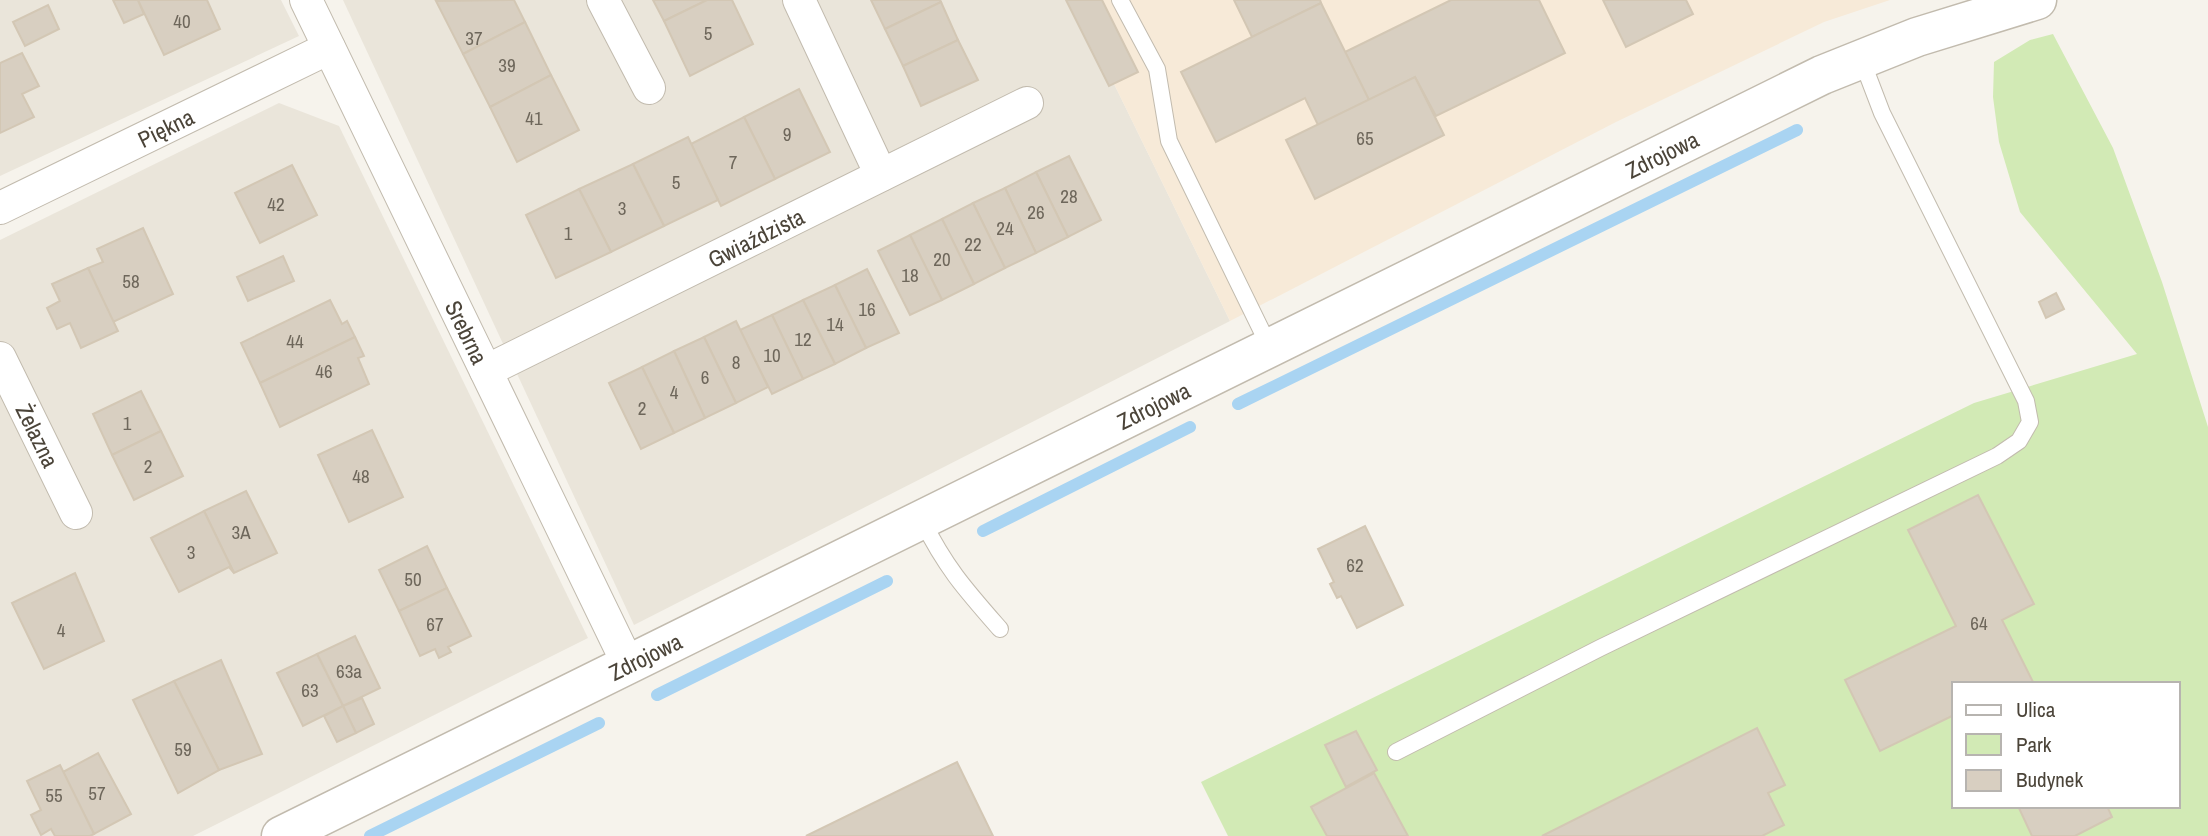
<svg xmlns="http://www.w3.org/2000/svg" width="2208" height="836" viewBox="0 0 2208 836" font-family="'Archivo Narrow',sans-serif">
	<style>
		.residential { fill: #eae5da }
		.commercial { fill: #f7ead8 }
		.green { fill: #d2eab5; fill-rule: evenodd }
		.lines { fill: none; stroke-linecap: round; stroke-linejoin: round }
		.stream { stroke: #a9d4f2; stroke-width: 12 }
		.building { fill: #d8cfc1; stroke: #d3c7b4; stroke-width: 2 }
		.service-casing { stroke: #c2bbae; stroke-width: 18 }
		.minor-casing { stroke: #c2bbae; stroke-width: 34 }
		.tertiary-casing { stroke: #c2bbae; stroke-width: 41 }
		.service { stroke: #fff; stroke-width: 16 }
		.minor { stroke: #fff; stroke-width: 32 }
		.tertiary { stroke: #fff; stroke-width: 38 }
		.labels { text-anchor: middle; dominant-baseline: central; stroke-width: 5; stroke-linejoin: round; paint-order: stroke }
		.number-label { font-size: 19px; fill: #6e675b }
		.street-label { font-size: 23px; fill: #4b4439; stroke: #fff }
	</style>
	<rect width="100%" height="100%" fill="#f6f3ec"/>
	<!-- residential -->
	<g class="residential">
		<path d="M0,0H281L299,36L0,176Z"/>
		<path d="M343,0H1073L1230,321L634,625Z"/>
		<path d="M279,103L339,126L588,638L193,836H0V240Z"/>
	</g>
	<!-- commercial -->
	<path class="commercial" d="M1073,0H1890L1824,22L1616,122L1230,321Z"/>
	<!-- green -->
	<path class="green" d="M2053,34L2113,148L2162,282L2208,427V836H1228L1201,782L1974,403L2137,354L2020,212L1999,142L1993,97L1994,62L2030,40ZM1954,684H2178V806H1954Z"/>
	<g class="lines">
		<!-- stream -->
		<g class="stream">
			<path d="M1238,404L1797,130"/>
			<path d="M983,531L1190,427"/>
			<path d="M657,695L887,581"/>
			<path d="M370,836L599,723"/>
		</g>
	</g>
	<!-- building -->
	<g class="building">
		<path d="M113,0H138L144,14L124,23Z"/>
		<path d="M138,0H207L220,29L164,55Z"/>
		<path d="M514,0L525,22L463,54L436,1Z"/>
		<path d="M653,0H707L664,21Z"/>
		<path d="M707,0H732L753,44L690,76L664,21Z"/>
		<path d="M871,0H940L941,2L885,29Z"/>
		<path d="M1066,0H1102L1138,72L1109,86Z"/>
		<path d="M1234,0H1320L1321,3L1252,37Z"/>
		<path d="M1451,0H1539L1565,53L1436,116L1415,77L1369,100L1345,52Z"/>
		<path d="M1603,0H1686L1693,14L1626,47Z"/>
		<path d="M941,2L958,40L903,66L885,29Z"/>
		<path d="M1321,3L1369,100L1318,125L1305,98L1216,142L1181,72Z"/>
		<path d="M48,5L59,29L25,46L13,22Z"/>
		<path d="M525,22L551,75L490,107L463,54Z"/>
		<path d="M958,40L978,80L921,106L903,66Z"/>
		<path d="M22,53L39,86L22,94L34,117L0,133V63Z"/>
		<path d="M551,75L579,130L517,162L490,107Z"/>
		<path d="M1415,77L1444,135L1315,199L1286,140Z"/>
		<path d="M799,89L830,152L775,179L744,117Z"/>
		<path d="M744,117L775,179L721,206L691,144Z"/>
		<path d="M688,137L718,200L664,226L633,164Z"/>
		<path d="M1069,156L1101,220L1068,237L1036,172Z"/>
		<path d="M633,164L664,226L611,252L579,189Z"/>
		<path d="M292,165L317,215L260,243L235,193Z"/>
		<path d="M1036,172L1068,237L1036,253L1005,188Z"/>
		<path d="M1005,188L1036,253L1005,268L973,203Z"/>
		<path d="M579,189L611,252L556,278L526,215Z"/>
		<path d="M973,203L1005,268L974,284L942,219Z"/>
		<path d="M942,219L974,284L942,300L910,235Z"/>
		<path d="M143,228L173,294L113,322L88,268L103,262L97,249Z"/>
		<path d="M910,235L942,300L910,315L878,251Z"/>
		<path d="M283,256L294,281L248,301L237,277Z"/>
		<path d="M88,268L118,331L81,348L70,323L57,329L47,308L60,301L52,284Z"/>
		<path d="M867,269L899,333L866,348L835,285Z"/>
		<path d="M835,285L866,348L835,364L803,300Z"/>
		<path d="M2056,293L2064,309L2046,318L2039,302Z"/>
		<path d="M330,300L342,324L347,321L355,337L260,383L241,343Z"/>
		<path d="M803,300L835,364L803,379L772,315Z"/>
		<path d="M772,315L803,379L772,394L740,330Z"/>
		<path d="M736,321L768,387L736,403L704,337Z"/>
		<path d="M355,337L364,356L358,358L369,384L280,427L260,383Z"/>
		<path d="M704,337L736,403L705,418L674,351Z"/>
		<path d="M674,351L705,418L674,433L642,367Z"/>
		<path d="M642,367L674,433L641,449L609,383Z"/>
		<path d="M141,391L161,431L112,455L93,414Z"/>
		<path d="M372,430L403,497L349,522L318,455Z"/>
		<path d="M161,431L183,476L134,500L112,455Z"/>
		<path d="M246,491L277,553L234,573L204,511Z"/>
		<path d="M1978,495L2034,604L2002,620L2034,684H1954V715L1880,751L1845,680L1956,626L1908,530Z"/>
		<path d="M204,511L234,573L229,567L179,592L151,538Z"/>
		<path d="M1365,526L1403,605L1357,628L1341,596L1337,598L1330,584L1334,582L1318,549Z"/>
		<path d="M427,546L447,588L399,611L379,570Z"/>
		<path d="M75,573L104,641L44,669L12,603Z"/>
		<path d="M447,588L471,636L448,647L451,652L439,658L435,649L420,656L399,611Z"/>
		<path d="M355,636L380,688L343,706L317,654Z"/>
		<path d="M317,654L343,706L303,726L277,673Z"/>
		<path d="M221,660L262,754L219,770L174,681Z"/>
		<path d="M174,681L219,770L178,793L133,700Z"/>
		<path d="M362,698L374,724L356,733L343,706Z"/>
		<path d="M343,706L356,733L337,742L324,716Z"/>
		<path d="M1757,728L1785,785L1768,793L1784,825L1762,836H1542Z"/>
		<path d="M1356,731L1377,770L1346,787L1325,745Z"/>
		<path d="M98,753L131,814L94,834L63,772Z"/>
		<path d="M957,762L993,836H806Z"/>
		<path d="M60,765L94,834L90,836H55L51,829L41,835L31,815L41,810L27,781Z"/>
		<path d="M1374,773L1408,836H1327L1311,807Z"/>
		<path d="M2018,806H2107L2112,817L2075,836H2032Z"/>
	</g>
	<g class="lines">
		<defs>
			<g id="service">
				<path d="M1120,0L1157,69L1169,141L1270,348"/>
				<path d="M922,520C946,568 965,589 1000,629"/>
				<path d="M1396,752L1600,648L1997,456L2019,441L2030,422L2026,401L1882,113L1861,58"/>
			</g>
			<g id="minor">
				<path id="s1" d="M306,0L628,664"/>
				<path d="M603,0L649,88"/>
				<path d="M799,0L881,175"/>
				<path id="s2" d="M0,208L329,48"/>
				<path id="s3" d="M0,358L76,513"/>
				<path id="s4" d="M486,371L1027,103"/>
			</g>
			<g id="tertiary">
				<path id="s5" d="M281,836L1822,75L1917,37L2037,0"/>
			</g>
		</defs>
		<!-- service casing -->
		<use href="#service" class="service-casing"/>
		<!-- minor casing -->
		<use href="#minor" class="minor-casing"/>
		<!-- tertiary casing -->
		<use href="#tertiary" class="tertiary-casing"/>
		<!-- service -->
		<use href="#service" class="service"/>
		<!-- minor -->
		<use href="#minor" class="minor"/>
		<!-- tertiary -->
		<use href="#tertiary" class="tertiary"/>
	</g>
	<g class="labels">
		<!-- number labels -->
		<g class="number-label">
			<text x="182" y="21">40</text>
			<text x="708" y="33">5</text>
			<text x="474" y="38">37</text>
			<text x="507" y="65">39</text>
			<text x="534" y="118">41</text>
			<text x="787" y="134">9</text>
			<text x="1365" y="138">65</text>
			<text x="733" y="162">7</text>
			<text x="676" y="182">5</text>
			<text x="1069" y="196">28</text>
			<text x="276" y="204">42</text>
			<text x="622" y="208">3</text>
			<text x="1036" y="212">26</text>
			<text x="1005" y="228">24</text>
			<text x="568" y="233">1</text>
			<text x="973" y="244">22</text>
			<text x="942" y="259">20</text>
			<text x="910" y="275">18</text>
			<text x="131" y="281">58</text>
			<text x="867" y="309">16</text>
			<text x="835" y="324">14</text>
			<text x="803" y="339">12</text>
			<text x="295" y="341">44</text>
			<text x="772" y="355">10</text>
			<text x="736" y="362">8</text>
			<text x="324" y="371">46</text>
			<text x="705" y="377">6</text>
			<text x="674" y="392">4</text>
			<text x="642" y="408">2</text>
			<text x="127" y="423">1</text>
			<text x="148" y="466">2</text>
			<text x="361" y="476">48</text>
			<text x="241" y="532">3A</text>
			<text x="191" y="552">3</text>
			<text x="1355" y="565">62</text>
			<text x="413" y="579">50</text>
			<text x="1979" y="623">64</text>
			<text x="435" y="624">67</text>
			<text x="61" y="630">4</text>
			<text x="349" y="671">63a</text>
			<text x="310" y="690">63</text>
			<text x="183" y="749">59</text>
			<text x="97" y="793">57</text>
			<text x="54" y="795">55</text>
		</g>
		<!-- street labels -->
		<g class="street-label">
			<text stroke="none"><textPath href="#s2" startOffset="184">Piękna</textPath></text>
			<text stroke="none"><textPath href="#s5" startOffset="1540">Zdrojowa</textPath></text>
			<text stroke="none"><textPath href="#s4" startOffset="301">Gwiaździsta</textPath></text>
			<text stroke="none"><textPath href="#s1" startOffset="369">Srebrna</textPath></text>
			<text stroke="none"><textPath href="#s5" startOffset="973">Zdrojowa</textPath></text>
			<text stroke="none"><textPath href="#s3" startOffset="86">Żelazna</textPath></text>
			<text stroke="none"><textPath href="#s5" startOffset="406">Zdrojowa</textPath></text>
		</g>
	</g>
	<!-- legend -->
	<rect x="1952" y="682" width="228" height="126" fill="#ffffff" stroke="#b7b4b0" stroke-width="2"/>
	<rect x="1966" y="705" width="35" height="10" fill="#ffffff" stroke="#b7b4b0" stroke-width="2"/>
	<text x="2016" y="717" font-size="21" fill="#4b4439">Ulica</text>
	<rect x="1966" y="734" width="35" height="21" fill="#d2eab5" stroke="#b7b4b0" stroke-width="2"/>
	<text x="2016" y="752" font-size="21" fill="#4b4439">Park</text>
	<rect x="1966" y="770" width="35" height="21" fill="#d8cfc1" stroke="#b7b4b0" stroke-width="2"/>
	<text x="2016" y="787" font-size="21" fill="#4b4439">Budynek</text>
</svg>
